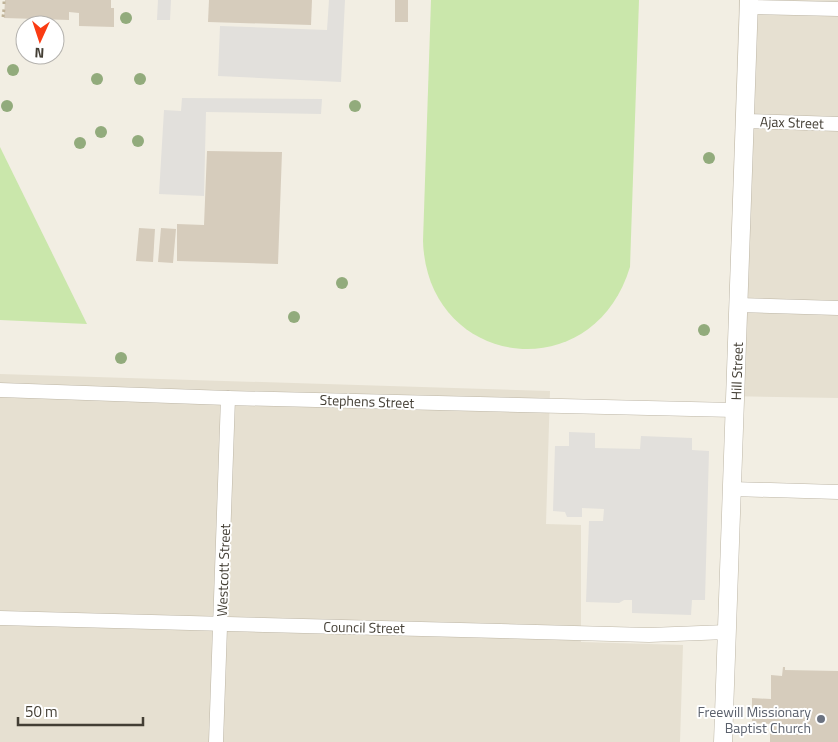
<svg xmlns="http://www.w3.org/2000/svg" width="838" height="742" viewBox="0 0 838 742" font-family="'Titillium Web',sans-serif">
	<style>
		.residential { fill: #e6e0d1 }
		.green { fill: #cae7ab }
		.parking { fill: #e2e0dc }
		.building { fill: #d6ccbc }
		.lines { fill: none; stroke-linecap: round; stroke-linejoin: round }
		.minor-casing { stroke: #bdb6a6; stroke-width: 15 }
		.tertiary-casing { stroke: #bdb6a6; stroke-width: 19 }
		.path { stroke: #bfb297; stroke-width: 3; stroke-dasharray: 2.5 2.5; stroke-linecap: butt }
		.minor { stroke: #fff; stroke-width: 14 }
		.tertiary { stroke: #fff; stroke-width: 18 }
		.tree { fill: #92ab7c }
		.worship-dot { fill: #6b7280; stroke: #fff; stroke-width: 2 }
		.labels { text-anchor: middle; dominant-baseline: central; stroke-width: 4; stroke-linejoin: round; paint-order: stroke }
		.street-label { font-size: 14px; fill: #433e34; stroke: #fff }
		.worship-label { font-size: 14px; fill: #5b616d; stroke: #fff; text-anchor: end }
	</style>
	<rect width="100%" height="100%" fill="#f2eee3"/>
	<!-- residential -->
	<g class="residential">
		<path d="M739,0H838V398L726,396Z"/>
		<path d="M0,374L550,391L546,524L581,525V642L683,645L680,742H0Z"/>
	</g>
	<!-- green -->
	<g class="green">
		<path d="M431,0H639L630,267C593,390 427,369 423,241Z"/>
		<path d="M0,147L87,324L0,320Z"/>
	</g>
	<!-- parking -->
	<g class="parking">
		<path d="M158,0H171L170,20H157Z"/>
		<path d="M329,0H345L341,82L218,76L220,26L327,30Z"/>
		<path d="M182,98L322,99L321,114L206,112L204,196L159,194L164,110L181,111Z"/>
		<path d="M569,432L595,433V448L640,449L641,436L692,438V450L709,451L705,600H692L691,615L632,613V600H624L619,603L586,602L589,521H603L604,509L582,508V517H567L565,512L553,511L555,446H569Z"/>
	</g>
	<!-- building -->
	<g class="building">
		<path d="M5,0H111V8H114V27L79,26V13L69,12V20L4,18Z"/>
		<path d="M209,0H312L311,25L208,22Z"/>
		<rect x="395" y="0" width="13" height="22"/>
		<path d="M207,151L282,152L278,264L177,261V224L204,225Z"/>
		<path d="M139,228L155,229L153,262L136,261Z"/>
		<path d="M161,228L176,229L173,263L158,262Z"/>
		<path d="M783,667H785V670L838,671V742H770V724L752,723V698L771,699V675L782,676Z"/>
	</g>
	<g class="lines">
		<defs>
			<g id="minor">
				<path d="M748,7L838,9"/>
				<path d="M746,121L838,124"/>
				<path d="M738,305L838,308"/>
				<path d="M0,390L228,398L734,410"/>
				<path d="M732,489L838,492"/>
				<path d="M0,618L649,635L727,632"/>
				<path d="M216,742L228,398"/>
			</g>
			<g id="tertiary">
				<path id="s1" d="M723,742L749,0"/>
			</g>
		</defs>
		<!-- minor casing -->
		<use href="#minor" class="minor-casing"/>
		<!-- tertiary casing -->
		<use href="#tertiary" class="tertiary-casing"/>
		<!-- path -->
		<g class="path">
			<path d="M4,4V0"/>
			<path d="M3,17L4,9"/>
		</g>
		<!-- minor -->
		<use href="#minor" class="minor"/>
		<!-- tertiary -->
		<use href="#tertiary" class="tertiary"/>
	</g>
	<!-- trees -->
	<g class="tree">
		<circle cx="126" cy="18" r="6"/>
		<circle cx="13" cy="70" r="6"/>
		<circle cx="97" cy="79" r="6"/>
		<circle cx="140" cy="79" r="6"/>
		<circle cx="7" cy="106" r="6"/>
		<circle cx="355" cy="106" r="6"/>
		<circle cx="101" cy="132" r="6"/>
		<circle cx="138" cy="141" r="6"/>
		<circle cx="80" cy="143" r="6"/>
		<circle cx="709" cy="158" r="6"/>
		<circle cx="342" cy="283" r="6"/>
		<circle cx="294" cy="317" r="6"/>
		<circle cx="704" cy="330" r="6"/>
		<circle cx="121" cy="358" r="6"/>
	</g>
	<!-- markers -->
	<circle class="worship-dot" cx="821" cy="719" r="5"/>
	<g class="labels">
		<!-- street labels -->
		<g class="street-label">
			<text transform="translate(792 122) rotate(2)">Ajax Street</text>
			<text stroke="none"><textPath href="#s1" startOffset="371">Hill Street</textPath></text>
			<text transform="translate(367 401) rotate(2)">Stephens Street</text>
			<text transform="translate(223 570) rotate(-88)">Westcott Street</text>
			<text transform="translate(364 627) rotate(1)">Council Street</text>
		</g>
		<!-- worship labels -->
		<g class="worship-label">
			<text x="811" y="711">Freewill Missionary<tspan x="811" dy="16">Baptist Church</tspan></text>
		</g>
	</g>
	<!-- north arrow -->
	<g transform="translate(40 40) rotate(183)"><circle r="24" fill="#ffffff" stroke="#b4b2ae"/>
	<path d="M0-4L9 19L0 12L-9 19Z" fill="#fa3b13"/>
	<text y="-8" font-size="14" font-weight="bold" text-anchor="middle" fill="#433e34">N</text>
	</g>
	<!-- scale -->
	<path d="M18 717v8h125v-8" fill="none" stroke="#433e34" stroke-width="2.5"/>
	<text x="25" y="717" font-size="15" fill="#433e34" stroke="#ffffff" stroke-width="4" paint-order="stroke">50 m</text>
</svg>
